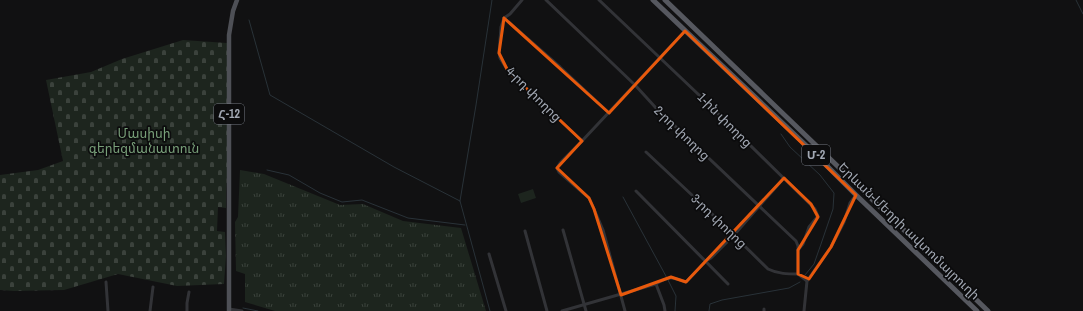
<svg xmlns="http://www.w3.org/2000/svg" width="1083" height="311" viewBox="0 0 1083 311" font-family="'Archivo Narrow','Noto Sans Armenian',sans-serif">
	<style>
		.grass { fill: url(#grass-tufts) }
		.cemetery { fill: url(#cemetery-stones) }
		.pitch { fill: #1d251e }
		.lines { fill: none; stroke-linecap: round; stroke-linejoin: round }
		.stream { stroke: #293238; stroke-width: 1 }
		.minor { stroke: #323337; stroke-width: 3 }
		.primary { stroke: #4e5056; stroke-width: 4.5 }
		.trunk { stroke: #56585f; stroke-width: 5 }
		.marked { fill: none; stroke: #e8590c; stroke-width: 3; stroke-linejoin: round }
		.labels { text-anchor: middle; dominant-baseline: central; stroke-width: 3.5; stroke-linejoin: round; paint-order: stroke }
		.shield { fill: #0c0c0d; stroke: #757981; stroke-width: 1 }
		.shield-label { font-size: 12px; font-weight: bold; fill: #a2a8b3 }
		.street-label { font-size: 13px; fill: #a2a8b3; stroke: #0c0c0d }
		.park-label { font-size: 13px; fill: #789f79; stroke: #0c0c0d }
	</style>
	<defs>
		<pattern id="grass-tufts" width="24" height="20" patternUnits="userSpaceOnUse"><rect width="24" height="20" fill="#1d251e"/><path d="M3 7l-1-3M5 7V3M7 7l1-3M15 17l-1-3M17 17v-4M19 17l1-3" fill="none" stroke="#3b423c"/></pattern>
		<pattern id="cemetery-stones" width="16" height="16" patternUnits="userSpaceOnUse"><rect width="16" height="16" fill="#1d251e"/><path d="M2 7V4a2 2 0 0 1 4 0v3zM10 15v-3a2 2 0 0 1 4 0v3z" fill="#3b423c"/></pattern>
	</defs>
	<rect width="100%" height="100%" fill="#111112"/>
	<!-- grass -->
	<path class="grass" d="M240,170L264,174L340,205L363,204L403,221L461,228L486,311H275L245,302V274L236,271L235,222L238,217Z"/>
	<!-- cemetery -->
	<path class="cemetery" d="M183,40L227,43V175L226,192V208L218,207L217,231L225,232L226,256L224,284L177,286L118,274L64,290L14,291L0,290V175L38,170L63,161L46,80L91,72L122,59Z"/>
	<!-- pitch -->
	<path class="pitch" d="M533,189L536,198L521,203L518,194Z"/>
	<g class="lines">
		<!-- stream -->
		<g class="stream">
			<path d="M1076,0L1083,14"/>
			<path d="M249,20L270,95L394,167L460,201L490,311"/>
			<path d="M781,134L790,147L820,175L834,193L833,209L821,244L814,264L805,275"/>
			<path d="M267,170L289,175L320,193L342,202L362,200L408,218L465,225"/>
			<path d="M623,197L667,278"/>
			<path d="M460,201L476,105L492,0"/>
			<path d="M668,280L676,296L675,311"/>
			<path d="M243,308L258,311"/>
			<path d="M709,311L710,304L722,300L789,288L800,282"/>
		</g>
		<!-- minor -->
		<g class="minor">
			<path d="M546,0L635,85L656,108L796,241L798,246V274"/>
			<path d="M599,0L698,94L815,209L818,216L809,227L803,244L798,250"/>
			<path d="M504,18L501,27L499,53L500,58L508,71L582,141"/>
			<path d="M504,18L560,67L609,113"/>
			<path d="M504,18L510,14L522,0"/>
			<path d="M646,152L709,211L768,269C778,274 788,274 798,274"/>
			<path d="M636,191L728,284"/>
			<path d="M563,230L586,311"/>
			<path d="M525,231L547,311"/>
			<path d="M489,254L506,311"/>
			<path d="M798,274L807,281"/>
			<path d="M106,282L108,311"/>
			<path d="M656,284L664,305L665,311"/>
			<path d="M229,309L242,311"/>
			<path d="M150,311L153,287"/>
			<path d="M187,311V303L189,292"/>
			<path d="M562,311L656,284C669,276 672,277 686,282L706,261L711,258L734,235L784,178"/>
			<path d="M625,311L603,230L594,209L589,198L559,172L557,168L560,163L582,141L685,31"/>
			<path d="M764,311V309"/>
			<path d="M804,311L807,281L831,247L844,222L850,203L856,195"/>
		</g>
		<!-- primary -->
		<path class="primary" d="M229,311V35L233,11L237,0"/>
		<!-- trunk -->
		<g class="trunk">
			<path d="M653,0L814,153L856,195L977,311"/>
			<path d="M665,0L988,311"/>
		</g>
	</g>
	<!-- marked area -->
	<path class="marked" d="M504,18L609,113L685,31L856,195L831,247L809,279L798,274V250L818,217L811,204L784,178L686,282L671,277L621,295L594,209L589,198L557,168L582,141L508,71L499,53Z"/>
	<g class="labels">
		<!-- shield labels -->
		<g class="shield">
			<rect x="214" y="104" width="30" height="20" rx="3"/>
			<rect x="802" y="145" width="28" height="20" rx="3"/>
		</g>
		<g class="shield-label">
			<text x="229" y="114">Հ-12</text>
			<text x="816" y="155">Մ-2</text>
		</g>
		<!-- street labels -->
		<g class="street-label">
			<text transform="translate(534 94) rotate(45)">4-րդ փողոց</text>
			<text transform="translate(725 120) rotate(45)">1-ին փողոց</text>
			<text transform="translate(682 133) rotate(44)">2-րդ փողոց</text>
			<text transform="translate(719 221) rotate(44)">3-րդ փողոց</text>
			<text transform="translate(909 231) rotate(44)">Երևան-Մեղրի ավտոմայրուղի</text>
		</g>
		<!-- park labels -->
		<g class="park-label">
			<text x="144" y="133">Մասիսի<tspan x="144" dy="15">գերեզմանատուն</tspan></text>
		</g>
	</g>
</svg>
